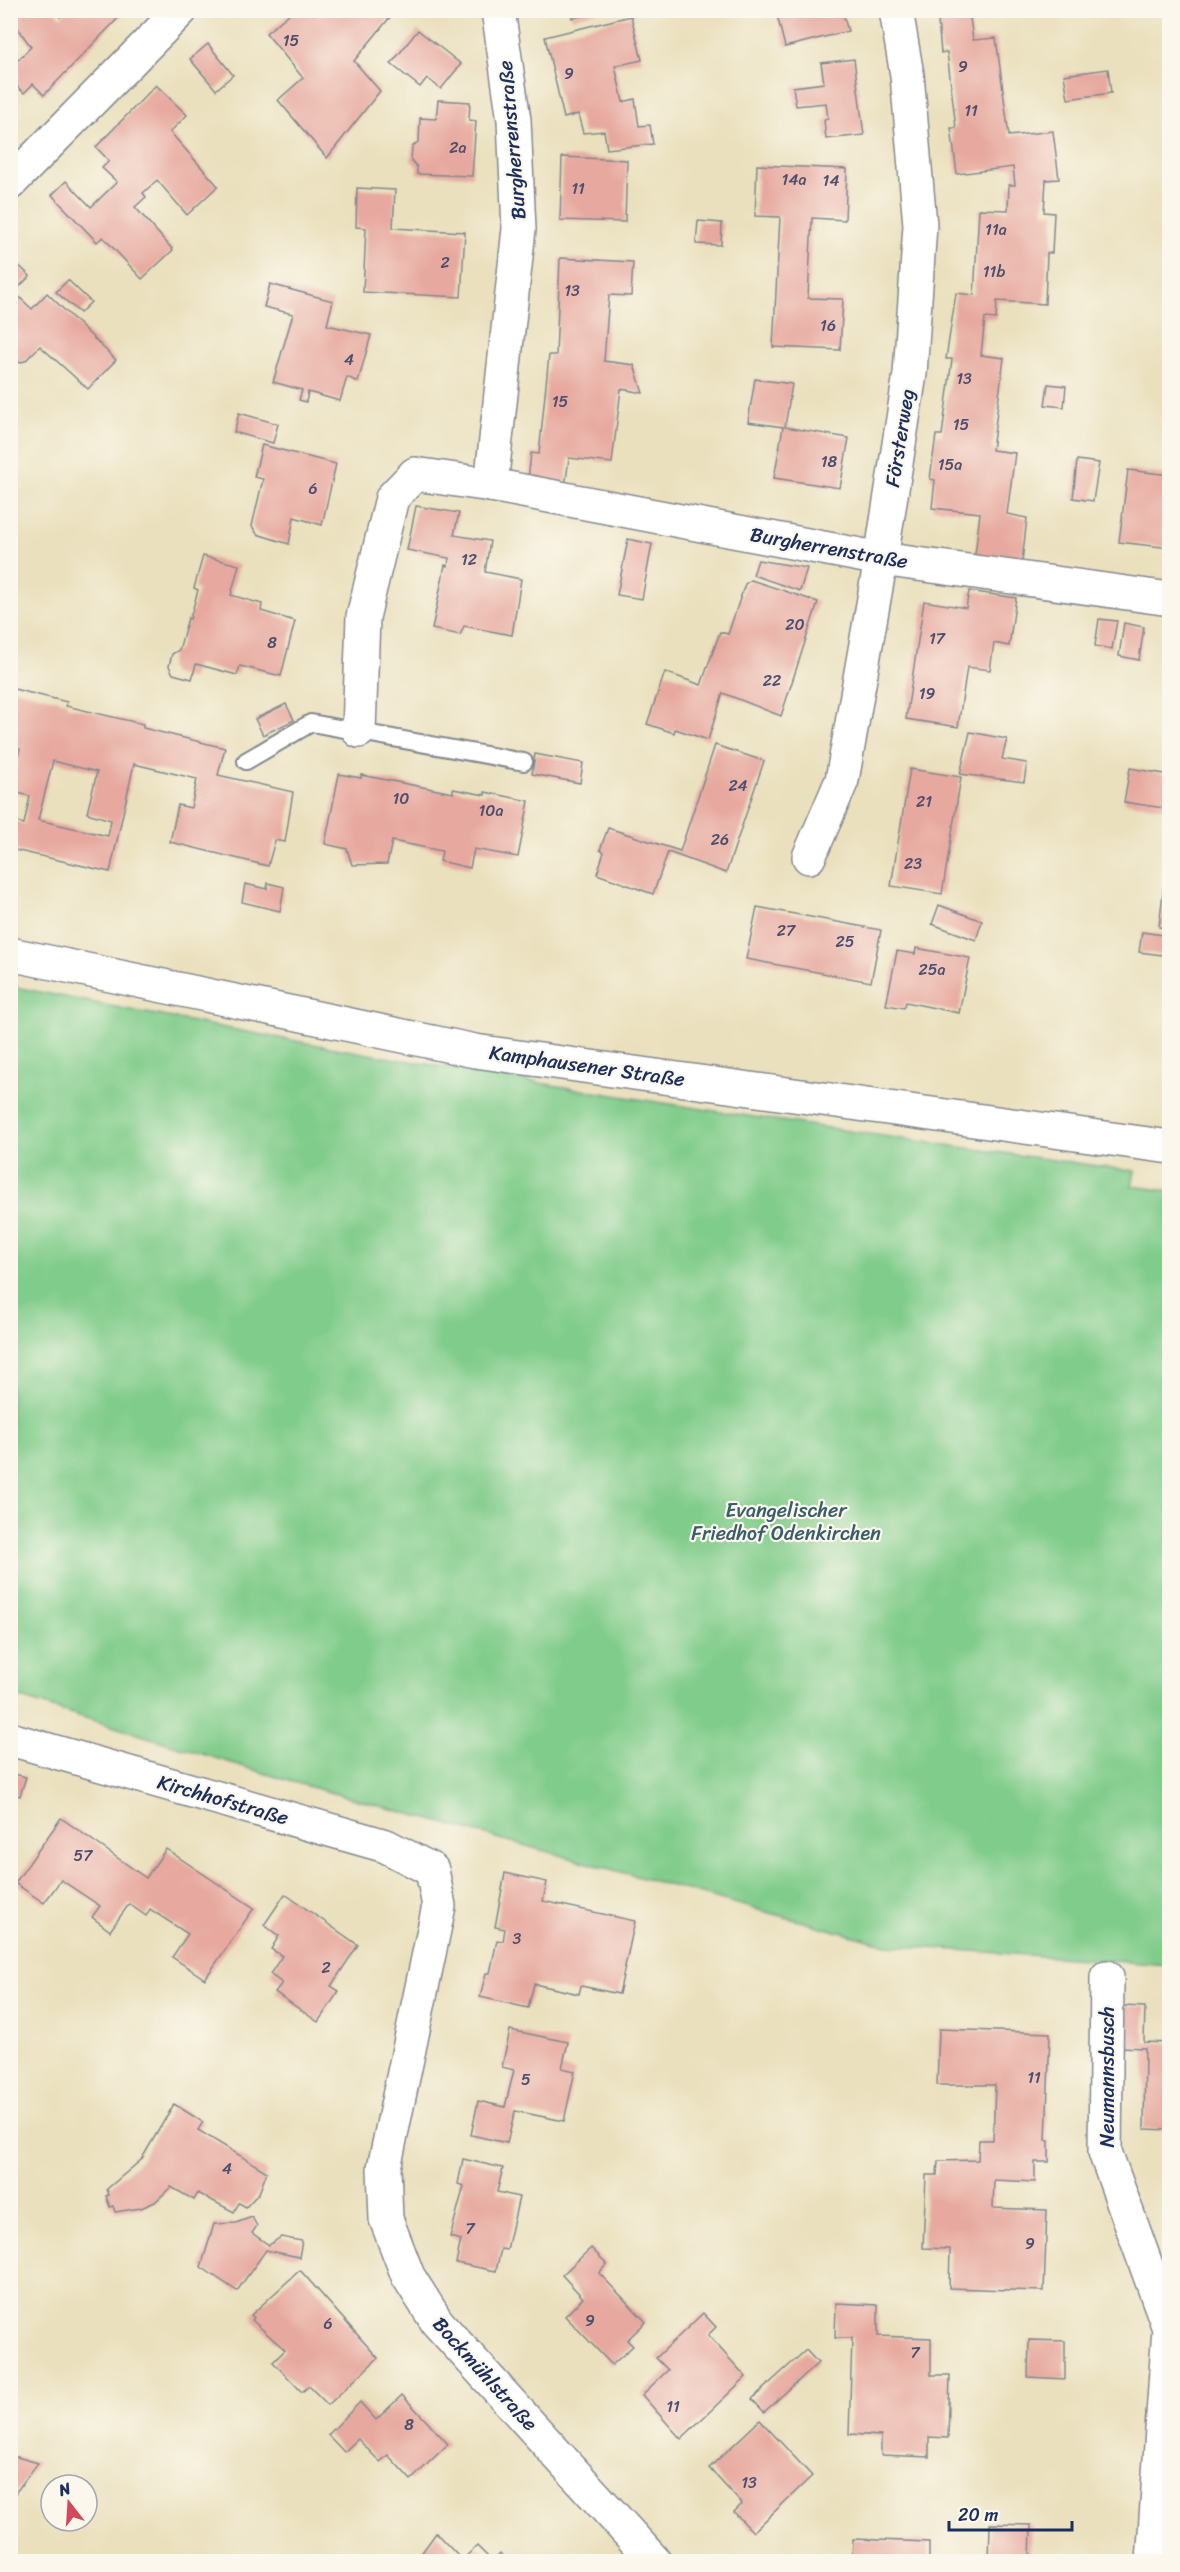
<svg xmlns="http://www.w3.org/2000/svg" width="1180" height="2572" viewBox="0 0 1180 2572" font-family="Sriracha,sans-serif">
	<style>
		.green { fill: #80cc8a; stroke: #4e7e74; stroke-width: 1.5 }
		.building { fill: #e7a99f; fill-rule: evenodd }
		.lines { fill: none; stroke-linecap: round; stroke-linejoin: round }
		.service-casing { stroke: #82888e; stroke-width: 20 }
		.minor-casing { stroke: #82888e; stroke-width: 36 }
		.secondary-casing { stroke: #82888e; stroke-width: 36 }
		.service { stroke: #fff; stroke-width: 16 }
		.minor { stroke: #fff; stroke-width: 33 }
		.secondary { stroke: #fff; stroke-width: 33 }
		.labels { text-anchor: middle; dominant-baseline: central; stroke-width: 4.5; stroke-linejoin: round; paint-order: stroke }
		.number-label { font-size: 16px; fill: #4e4e6e }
		.street-label { font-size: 20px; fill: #1b2f5e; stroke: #fbf7ec }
		.park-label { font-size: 20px; fill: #395e6b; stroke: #fbf7ec }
	</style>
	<rect width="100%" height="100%" fill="#fbf7ec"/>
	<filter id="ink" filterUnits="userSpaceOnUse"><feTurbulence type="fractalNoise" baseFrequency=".0167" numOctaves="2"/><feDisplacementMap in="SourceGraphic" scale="12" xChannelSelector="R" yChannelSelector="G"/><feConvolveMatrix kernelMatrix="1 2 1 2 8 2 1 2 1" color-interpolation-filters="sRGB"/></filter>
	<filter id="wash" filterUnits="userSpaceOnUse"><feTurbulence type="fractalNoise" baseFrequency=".008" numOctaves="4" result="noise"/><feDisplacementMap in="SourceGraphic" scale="24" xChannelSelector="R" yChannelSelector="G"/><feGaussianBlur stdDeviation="1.35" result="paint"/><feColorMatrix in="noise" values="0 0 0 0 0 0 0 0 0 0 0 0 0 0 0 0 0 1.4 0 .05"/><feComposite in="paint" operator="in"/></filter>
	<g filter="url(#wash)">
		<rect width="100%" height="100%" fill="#eae0bd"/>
		<!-- green -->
		<path class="green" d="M10,986C382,1062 758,1121 1135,1171L1132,1186L1169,1191V1965L887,1945L293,1782L11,1695Z"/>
		<g id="blocks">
			<!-- building -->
			<g class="building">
				<path d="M10,10H56L60,17L67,10H126L44,95L33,84L24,93L10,80V68L31,47L10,17Z"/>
				<path d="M294,10H312L314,14L317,10H396L354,61L380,91L327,158L278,100L303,78L266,33Z"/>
				<path d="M570,10H597L598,11L572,18Z"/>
				<path d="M760,10H842L848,31L785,47L776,11L761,15Z"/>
				<path d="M937,10H969L973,40L996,38L1009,136L1053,131L1059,179L1046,180L1044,212L1054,213L1052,253H1047L1045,304L997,301L996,319L985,318L981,355L1004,358L992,450L1015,453L1007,514L1027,518L1022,562L975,555L980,513L932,508L935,480L930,479L936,435H942L952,359H946L956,293L974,295L979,209L1008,210L1009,185H1015L1013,167L957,174L951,128H956L947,52L941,53Z"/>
				<path d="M631,16L642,60L615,66L623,102L635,99L639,126L650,125L653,144L607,149L604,131L583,133L578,114L564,118L545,37Z"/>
				<path d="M418,30L461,64L441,89L427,78L420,87L391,64Z"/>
				<path d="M208,44L233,75L216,90L190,59Z"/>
				<path d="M854,59L864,135L826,139L824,120L828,119L826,103L796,106L793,87L824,83L821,63Z"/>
				<path d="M1108,69L1111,93L1068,99L1064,75Z"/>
				<path d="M156,85L187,115L170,132L218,186L187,215L157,180L143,193L146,197L135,207L173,250L142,279L103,237L97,242L52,195L66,181L91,207L117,182L102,168L109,161L96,147Z"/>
				<path d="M438,100L470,102L469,120L476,121L472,176L417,174V167L411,160L412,147L419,141L420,118L436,119Z"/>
				<path d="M562,157L627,160L625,222L560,220Z"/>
				<path d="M757,165L847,169L845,220L812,218L808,298L843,299L840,350L773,347L780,217L755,216Z"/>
				<path d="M357,188L395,190L393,228L465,232L461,297L363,292L366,228L356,227Z"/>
				<path d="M698,221L722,223L721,245L696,244Z"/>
				<path d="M10,257L30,276L14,292L32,309L47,293L116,360L88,389L40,346L25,361L10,364Z"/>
				<path d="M560,258L633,262L631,296L609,295L604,361L634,365L643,393L621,389L612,463L569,458L565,487L528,480L531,453L539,454L549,355H556Z"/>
				<path d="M68,280L91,302L80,313L56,292Z"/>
				<path d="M270,284L333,301L327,325L371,335L358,382L347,377L340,401L308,392L306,402L299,400L302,390L273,382L293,314L264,307Z"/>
				<path d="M755,379L792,384L785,427L849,438L840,488L774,478L783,427L748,422Z"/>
				<path d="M1048,384L1066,386L1064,407L1045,405Z"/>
				<path d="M239,413L278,424L273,443L234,432Z"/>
				<path d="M262,445L336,464L322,525L294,517L289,544L257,534L252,526L263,479L254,477Z"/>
				<path d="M1077,460L1099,463L1093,501L1073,498Z"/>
				<path d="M1128,470L1170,475V548L1119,542Z"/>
				<path d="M416,506L459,513L454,535L490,541L485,572L521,579L512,635L464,626L460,635L432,629L445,565L448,566L449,558L407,550Z"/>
				<path d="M628,539L652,544L642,599L617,595Z"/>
				<path d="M203,556L239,565L231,595L262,604L261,611L295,621L281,676L240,666L237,675L196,664L192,679L173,674L169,666L172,654L179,650L188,618L190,619L198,590L194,588Z"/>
				<path d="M758,560L807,568L800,591L753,575Z"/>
				<path d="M751,580L818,602L781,716L723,693L708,740L675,729L674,733L647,724L665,672L701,685L720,632L728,634L745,584Z"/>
				<path d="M969,591L1016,598L1009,646L994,643L990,670L967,667L958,727L906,719L924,601L966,608Z"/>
				<path d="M1099,619L1117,621L1112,649L1095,646Z"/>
				<path d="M1124,623L1144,627L1139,660L1119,656Z"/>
				<path d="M10,688L67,702L66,706L143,724V728L225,748L218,775L293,792L285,842L275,840L268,866L170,842L178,805L191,808L197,779L134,764L110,872L10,849V820L24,824L30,796L10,791L20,749L10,747ZM53,761L97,772L87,813L111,820L108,836L38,820Z"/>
				<path d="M286,704L294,720L263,735L255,719Z"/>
				<path d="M970,732L1007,739L1002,759L1027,763L1024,782L960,774Z"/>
				<path d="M715,745L764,761L726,873L668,852L653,894L597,874L604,852L600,850L608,828L680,851Z"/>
				<path d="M535,754L583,763L580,783L532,774Z"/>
				<path d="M1130,768L1170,775V809L1124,802Z"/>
				<path d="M910,769L961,777L942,894L891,886Z"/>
				<path d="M339,774L361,778V775L453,793V789L485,795V792L529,801L518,857L474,849L470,868L440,861L442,851L392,841L387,864L352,865L347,849L325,844Z"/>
				<path d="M1168,849H1170V928L1159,927Z"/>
				<path d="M268,883L284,887L280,911L242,902L245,884L267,889Z"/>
				<path d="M939,905L982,921L976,940L932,924Z"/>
				<path d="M757,907L881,930L871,982L746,959Z"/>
				<path d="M1142,932L1170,936V956L1139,952Z"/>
				<path d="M916,948L970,958L959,1013L906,1002L904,1008L886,1005L897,951L915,954Z"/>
				<path d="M10,1773L26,1777L20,1796L10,1793Z"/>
				<path d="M61,1818L146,1878L166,1849L254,1908L205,1979L172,1957L188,1934L150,1909L146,1916L129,1904L110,1931L92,1917L100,1906L61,1880L44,1903L15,1883Z"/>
				<path d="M505,1873L547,1882L543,1901L635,1921L619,1994L581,1986L579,1994L534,1984L528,2008L480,1997L486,1973H490L497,1940L503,1941L505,1929L495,1927Z"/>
				<path d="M285,1894L358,1945L331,1986L339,1991L318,2022L275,1992L282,1983L270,1974L282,1956L271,1949L279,1936L264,1925Z"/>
				<path d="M1121,2006L1145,2007L1144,2042L1170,2043V2130L1144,2129L1145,2048L1119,2047Z"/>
				<path d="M939,2029L1050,2033L1046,2140L1049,2141V2162H1035V2182L994,2180L993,2208L1047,2210L1044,2291L949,2288L950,2249L923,2248L926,2175H937L938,2161L978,2160L979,2140H993L995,2085H937Z"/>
				<path d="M510,2030L568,2042L562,2068L575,2071L564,2121L515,2111L507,2143L471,2135L478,2101L505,2107L514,2070L502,2067Z"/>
				<path d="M174,2104L203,2122L198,2130L267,2172L259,2193L246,2207L239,2203L234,2212L198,2193L194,2200L171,2187L155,2202L141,2208L115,2212L113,2206L110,2207L106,2196L109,2195L107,2189L141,2160Z"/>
				<path d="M463,2159L503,2168L497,2192L519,2197L507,2250L501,2249L496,2271L456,2263L461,2240L450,2237L464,2186L458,2184Z"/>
				<path d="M252,2217L257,2226L252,2233L269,2245L281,2237L302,2241L299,2257L266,2250L237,2291L201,2267L214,2224L236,2223Z"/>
				<path d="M591,2248L607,2264L599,2273L646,2322L627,2340L633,2346L612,2365L565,2316L583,2298L562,2275Z"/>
				<path d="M300,2270L378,2358L328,2405L309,2386L302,2392L273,2362L285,2350L252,2320L254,2318L251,2315Z"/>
				<path d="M836,2303L878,2305V2336L931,2338V2375H950L948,2438L929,2437V2457L881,2455V2436L849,2434L852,2338H835Z"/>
				<path d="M703,2313L716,2327L708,2335L746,2377L681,2439L642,2395L668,2370L656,2358Z"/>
				<path d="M1029,2340L1065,2341V2379L1028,2377Z"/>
				<path d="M806,2350L818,2363L764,2412L752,2399Z"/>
				<path d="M402,2395L448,2444L411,2480L388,2455L380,2462L358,2439L344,2452L328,2435L360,2402L376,2420Z"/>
				<path d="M760,2420L812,2476L753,2532L734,2512L742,2504L709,2468Z"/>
				<path d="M10,2455L38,2463L10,2500Z"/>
				<path d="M990,2524L1031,2525L1030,2562H989Z"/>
				<path d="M436,2533L462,2560L477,2546L492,2561L500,2553L508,2562H415Z"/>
				<path d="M853,2539L929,2542V2562H852Z"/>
			</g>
		</g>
	</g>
	<g filter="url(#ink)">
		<use href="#blocks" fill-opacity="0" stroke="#82888e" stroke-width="1.5"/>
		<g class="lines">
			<defs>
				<path id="service" d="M246,761L311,723L524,762"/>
				<g id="minor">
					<path d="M10,183L181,10"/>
					<path d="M491,485L519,229L514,120L498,10"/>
					<path d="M359,731L363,617L392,498L415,474L491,485L881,559L1170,599"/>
					<path d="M809,857L842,780L881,559L910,374L920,225L907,75L896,10"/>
					<path d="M10,1739L386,1846L432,1870L439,1906L384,2168L386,2219L408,2276L437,2322L655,2562"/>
					<path d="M1107,1977L1105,2152L1169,2328L1153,2562"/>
				</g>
				<path id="secondary" d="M10,954L475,1051L1170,1147"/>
			</defs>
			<!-- service casing -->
			<use href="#service" class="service-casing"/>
			<!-- minor casing -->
			<use href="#minor" class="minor-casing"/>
			<!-- secondary casing -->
			<use href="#secondary" class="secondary-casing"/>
			<!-- service -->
			<use href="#service" class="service"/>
			<!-- minor -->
			<use href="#minor" class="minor"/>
			<!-- secondary -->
			<use href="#secondary" class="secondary"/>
		</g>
	</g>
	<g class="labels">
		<!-- number labels -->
		<g class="number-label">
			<text x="291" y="40">15</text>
			<text x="963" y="66">9</text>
			<text x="569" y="73">9</text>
			<text x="971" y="110">11</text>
			<text x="458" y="147">2a</text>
			<text x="794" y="179">14a</text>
			<text x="831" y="180">14</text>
			<text x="578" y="188">11</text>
			<text x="996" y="229">11a</text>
			<text x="445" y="262">2</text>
			<text x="994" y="271">11b</text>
			<text x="572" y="290">13</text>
			<text x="828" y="325">16</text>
			<text x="349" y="359">4</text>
			<text x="964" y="378">13</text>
			<text x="560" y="401">15</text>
			<text x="961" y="424">15</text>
			<text x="829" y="461">18</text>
			<text x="950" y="464">15a</text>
			<text x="313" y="488">6</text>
			<text x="469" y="559">12</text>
			<text x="795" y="624">20</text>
			<text x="937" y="638">17</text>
			<text x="272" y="642">8</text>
			<text x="772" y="680">22</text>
			<text x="927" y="693">19</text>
			<text x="738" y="785">24</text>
			<text x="401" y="798">10</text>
			<text x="924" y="801">21</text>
			<text x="491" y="810">10a</text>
			<text x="720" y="839">26</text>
			<text x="913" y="863">23</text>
			<text x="786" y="930">27</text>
			<text x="845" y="941">25</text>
			<text x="932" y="969">25a</text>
			<text x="83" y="1855">57</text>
			<text x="517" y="1938">3</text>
			<text x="326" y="1967">2</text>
			<text x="1034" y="2077">11</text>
			<text x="526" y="2079">5</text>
			<text x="227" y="2168">4</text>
			<text x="470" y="2228">7</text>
			<text x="1030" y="2243">9</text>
			<text x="590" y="2320">9</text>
			<text x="328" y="2323">6</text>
			<text x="915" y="2352">7</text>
			<text x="673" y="2406">11</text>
			<text x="409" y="2424">8</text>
			<text x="749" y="2482">13</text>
		</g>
		<!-- street labels -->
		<g class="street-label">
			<text transform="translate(512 140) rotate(-95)">Burgherrenstraße</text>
			<text transform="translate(900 438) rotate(-81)">Försterweg</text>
			<text transform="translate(829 548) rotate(10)">Burgherrenstraße</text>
			<text transform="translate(587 1066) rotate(8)">Kamphausener Straße</text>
			<text transform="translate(223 1800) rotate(16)">Kirchhofstraße</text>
			<text transform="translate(1107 2077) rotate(-90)">Neumannsbusch</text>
			<text transform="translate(485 2374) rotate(48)">Bockmühlstraße</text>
		</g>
		<!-- park labels -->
		<g class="park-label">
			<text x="786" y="1510">Evangelischer<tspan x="786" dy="23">Friedhof Odenkirchen</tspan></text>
		</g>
	</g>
	<!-- margin -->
	<rect width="1180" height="2572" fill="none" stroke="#fbf7ec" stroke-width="36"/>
	<!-- north arrow -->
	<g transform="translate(69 2503) rotate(343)"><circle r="28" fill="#fbf7ec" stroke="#a1a7b3" stroke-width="1.5"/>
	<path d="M0-4.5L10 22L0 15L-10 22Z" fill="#d1495b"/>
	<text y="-9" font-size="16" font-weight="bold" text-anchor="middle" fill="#1b2f5e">N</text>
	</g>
	<!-- scale -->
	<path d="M949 2521v9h123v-9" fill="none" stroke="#1b2f5e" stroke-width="3"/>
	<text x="958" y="2521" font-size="18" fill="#1b2f5e" stroke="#fbf7ec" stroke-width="4.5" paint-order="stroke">20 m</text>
</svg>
